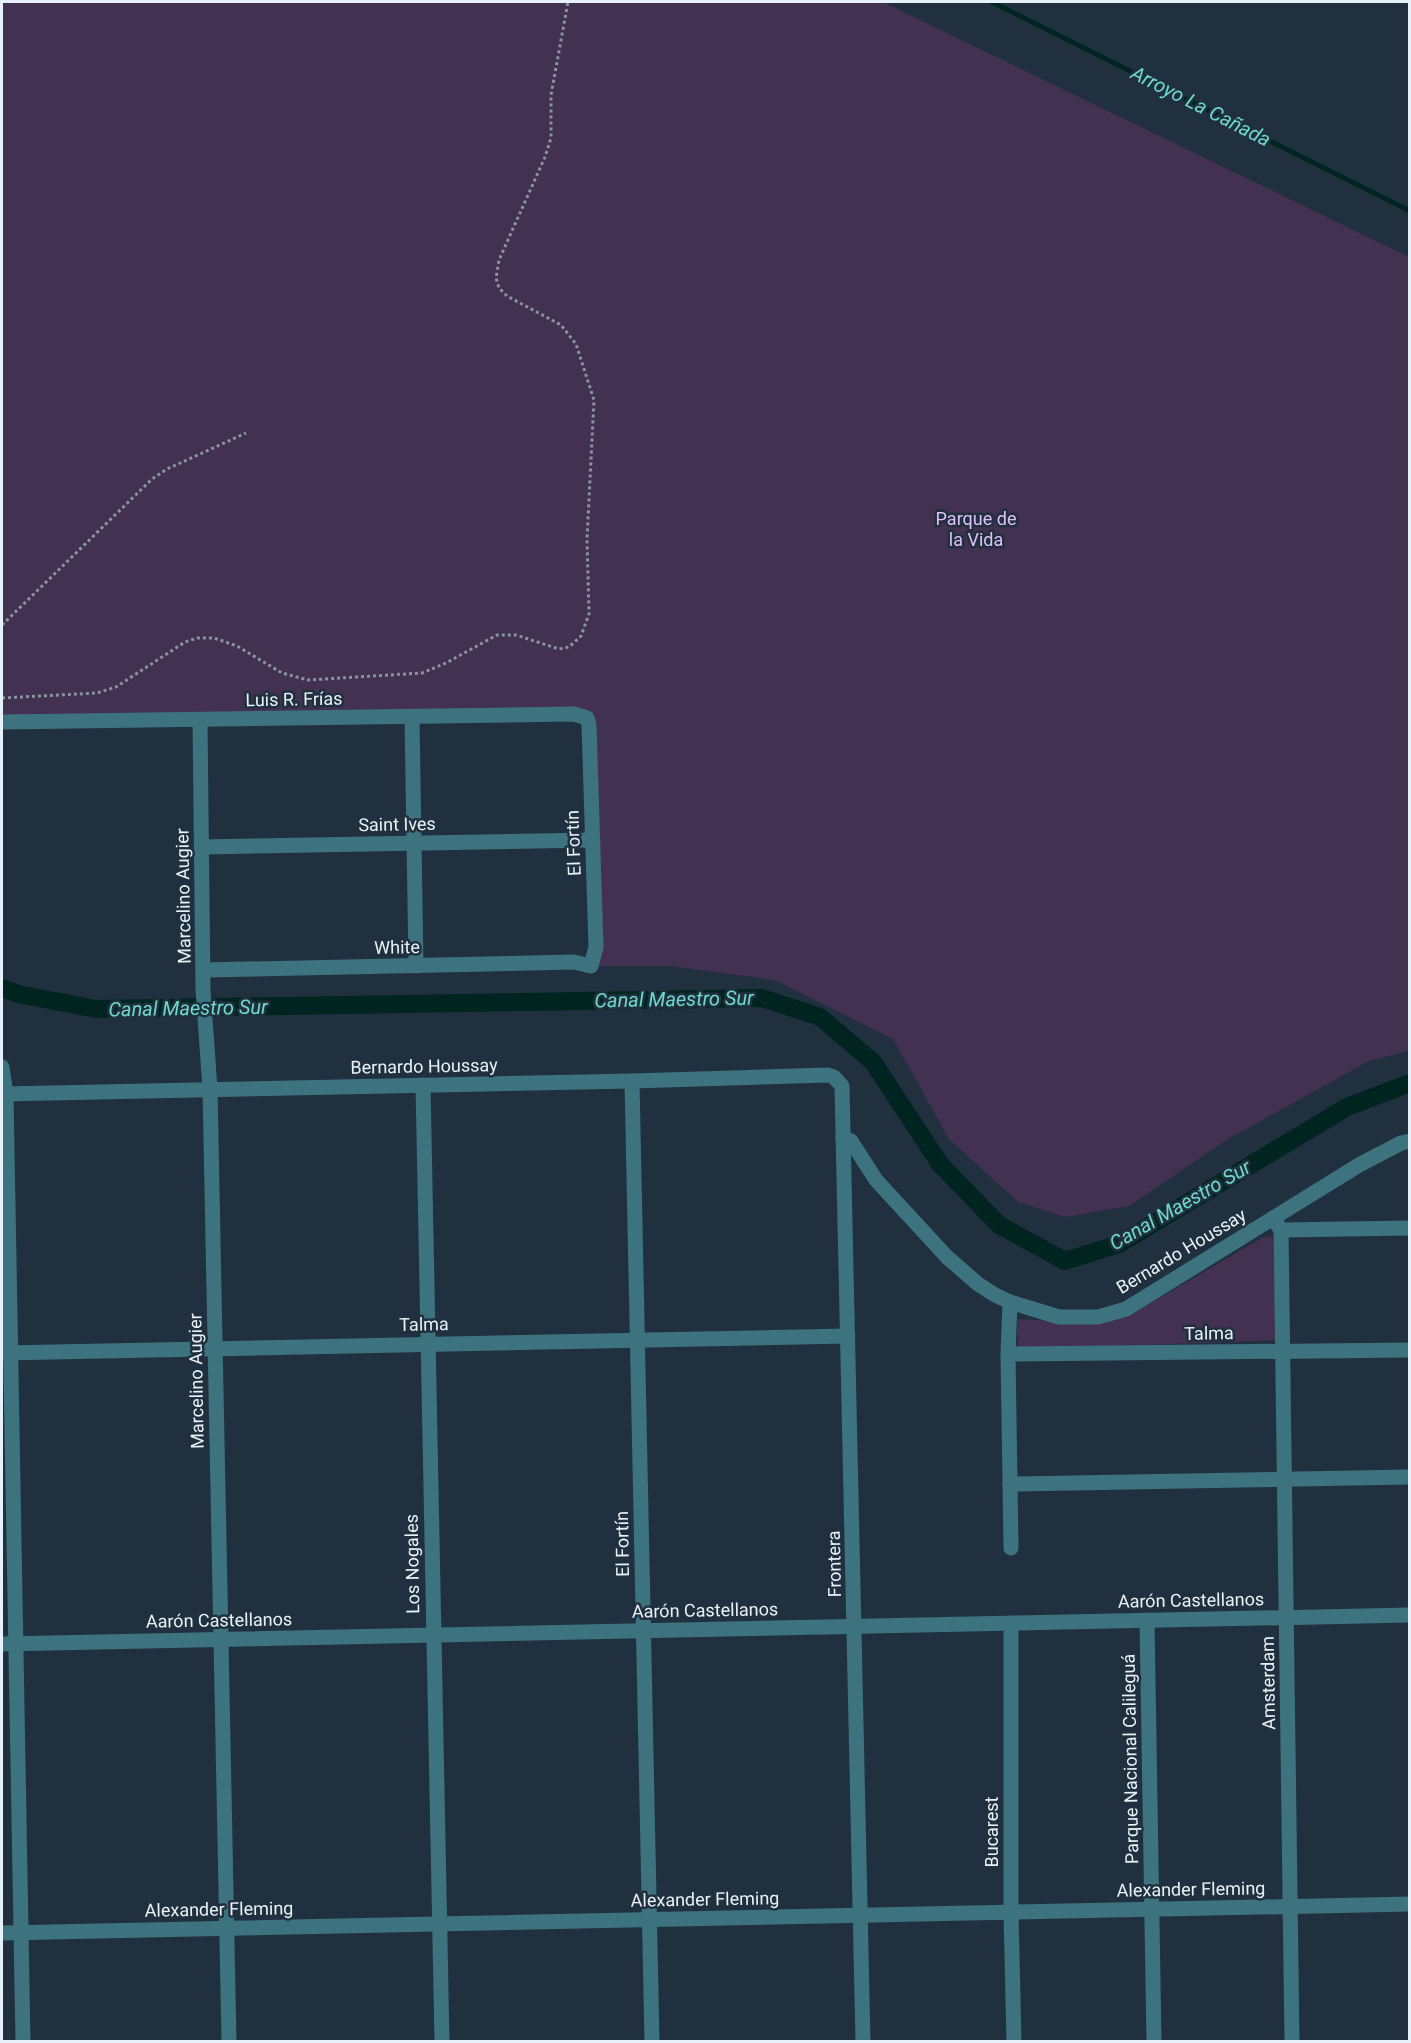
<svg xmlns="http://www.w3.org/2000/svg" width="1411" height="2043" viewBox="0 0 1411 2043" font-family="Roboto,sans-serif">
	<style>
		.green { fill: #423151 }
		.lines { fill: none; stroke-linecap: round; stroke-linejoin: round }
		.stream { stroke: #002521; stroke-width: 5 }
		.canal { stroke: #002521; stroke-width: 18 }
		.path { stroke: #8894a0; stroke-width: 3; stroke-dasharray: 3 3; stroke-linecap: butt }
		.minor { stroke: #3d727f; stroke-width: 15 }
		.labels { text-anchor: middle; dominant-baseline: central; stroke-width: 5; stroke-linejoin: round; paint-order: stroke }
		.park-label { font-size: 18px; fill: #ddc1f8; stroke: #21303e }
		.street-label { font-size: 18px; fill: #e7f1fa; stroke: #21303e }
		.water-label { font-size: 20px; font-style: italic; fill: #6dd9cd; stroke: #21303e }
	</style>
	<rect width="100%" height="100%" fill="#21303e"/>
	<!-- green -->
	<g class="green">
		<path d="M2,2H883L1409,257V1051L1369,1061L1228,1139L1129,1206L1066,1217L1018,1202L949,1139L893,1039L775,980L671,966H591L586,718L2,722Z"/>
		<path d="M1273,1236L1277,1340L1018,1350L1017,1319L1100,1323L1132,1314L1262,1238Z"/>
	</g>
	<g class="lines">
		<!-- stream -->
		<path class="stream" d="M992,2L1410,211"/>
		<!-- canal -->
		<path class="canal" d="M2,988L18,994L96,1009L762,998L820,1017L873,1062L940,1164L999,1225L1065,1261L1119,1244L1347,1107L1410,1083"/>
		<!-- path -->
		<g class="path">
			<path d="M2,625L152,479L167,469L246,433"/>
			<path d="M2,698L97,693L116,687L185,642L197,638H214L237,646L282,673L308,680L422,673L446,663L497,635H516L559,649L569,647L581,636L589,614L587,539L594,400L576,344L561,325L507,296L499,288L496,278L499,260L545,157L551,138V95L568,2"/>
		</g>
		<!-- minor -->
		<g class="minor">
			<path d="M412,717L416,966"/>
			<path d="M200,720L203,990L210,1089L229,2042"/>
			<path d="M2,722L574,714L587,718L589,725L596,947L591,966L574,962L204,970"/>
			<path d="M202,847L593,840"/>
			<path d="M2,1067L6,1094L23,2042"/>
			<path d="M632,1081L652,2042"/>
			<path d="M423,1085L442,2042"/>
			<path d="M2,1094L632,1081L828,1075L834,1077L842,1086L863,2042"/>
			<path d="M843,1138L851,1141L876,1180L947,1257L978,1284L995,1295L1010,1302L1059,1317H1098L1126,1309L1359,1165L1401,1143L1410,1141"/>
			<path d="M1273,1218L1281,1230L1292,2042"/>
			<path d="M1281,1230L1410,1228"/>
			<path d="M1010,1302L1008,1354L1011,1548"/>
			<path d="M2,1353L848,1336"/>
			<path d="M1008,1354L1410,1350"/>
			<path d="M1010,1484L1410,1477"/>
			<path d="M1147,1620L1154,2042"/>
			<path d="M1011,1623V1912L1014,2042"/>
			<path d="M2,1644L1410,1615"/>
			<path d="M2,1933L1410,1904"/>
		</g>
	</g>
	<g class="labels">
		<!-- park labels -->
		<g class="park-label">
			<text x="976" y="518">Parque de<tspan x="976" dy="21">la Vida</tspan></text>
		</g>
		<!-- street labels -->
		<g class="street-label">
			<text transform="translate(294 699) rotate(-1)">Luis R. Frías</text>
			<text transform="translate(397 824) rotate(-1)">Saint Ives</text>
			<text transform="translate(573 843) rotate(-92)">El Fortín</text>
			<text transform="translate(183 896) rotate(-91)">Marcelino Augier</text>
			<text transform="translate(397 947) rotate(-1)">White</text>
			<text transform="translate(424 1066) rotate(-1)">Bernardo Houssay</text>
			<text transform="translate(1181 1251) rotate(-31)">Bernardo Houssay</text>
			<text transform="translate(424 1324) rotate(-1)">Talma</text>
			<text transform="translate(1209 1333) rotate(-1)">Talma</text>
			<text transform="translate(196 1381) rotate(-91)">Marcelino Augier</text>
			<text transform="translate(622 1544) rotate(-91)">El Fortín</text>
			<text transform="translate(412 1564) rotate(-91)">Los Nogales</text>
			<text transform="translate(834 1564) rotate(-91)">Frontera</text>
			<text transform="translate(1191 1600) rotate(-1)">Aarón Castellanos</text>
			<text transform="translate(705 1610) rotate(-1)">Aarón Castellanos</text>
			<text transform="translate(219 1620) rotate(-1)">Aarón Castellanos</text>
			<text transform="translate(1268 1683) rotate(-91)">Amsterdam</text>
			<text transform="translate(1130 1759) rotate(-91)">Parque Nacional Calileguá</text>
			<text transform="translate(991 1832) rotate(-90)">Bucarest</text>
			<text transform="translate(1191 1889) rotate(-1)">Alexander Fleming</text>
			<text transform="translate(705 1899) rotate(-1)">Alexander Fleming</text>
			<text transform="translate(219 1909) rotate(-1)">Alexander Fleming</text>
		</g>
		<!-- water labels -->
		<g class="water-label">
			<text transform="translate(1201 106) rotate(27)">Arroyo La Cañada</text>
			<text transform="translate(674 999) rotate(-1)">Canal Maestro Sur</text>
			<text transform="translate(188 1008) rotate(-1)">Canal Maestro Sur</text>
			<text transform="translate(1180 1205) rotate(-30)">Canal Maestro Sur</text>
		</g>
	</g>
	<!-- border -->
	<rect width="1411" height="2043" fill="none" stroke="#e7f1fa" stroke-width="6"/>
</svg>
